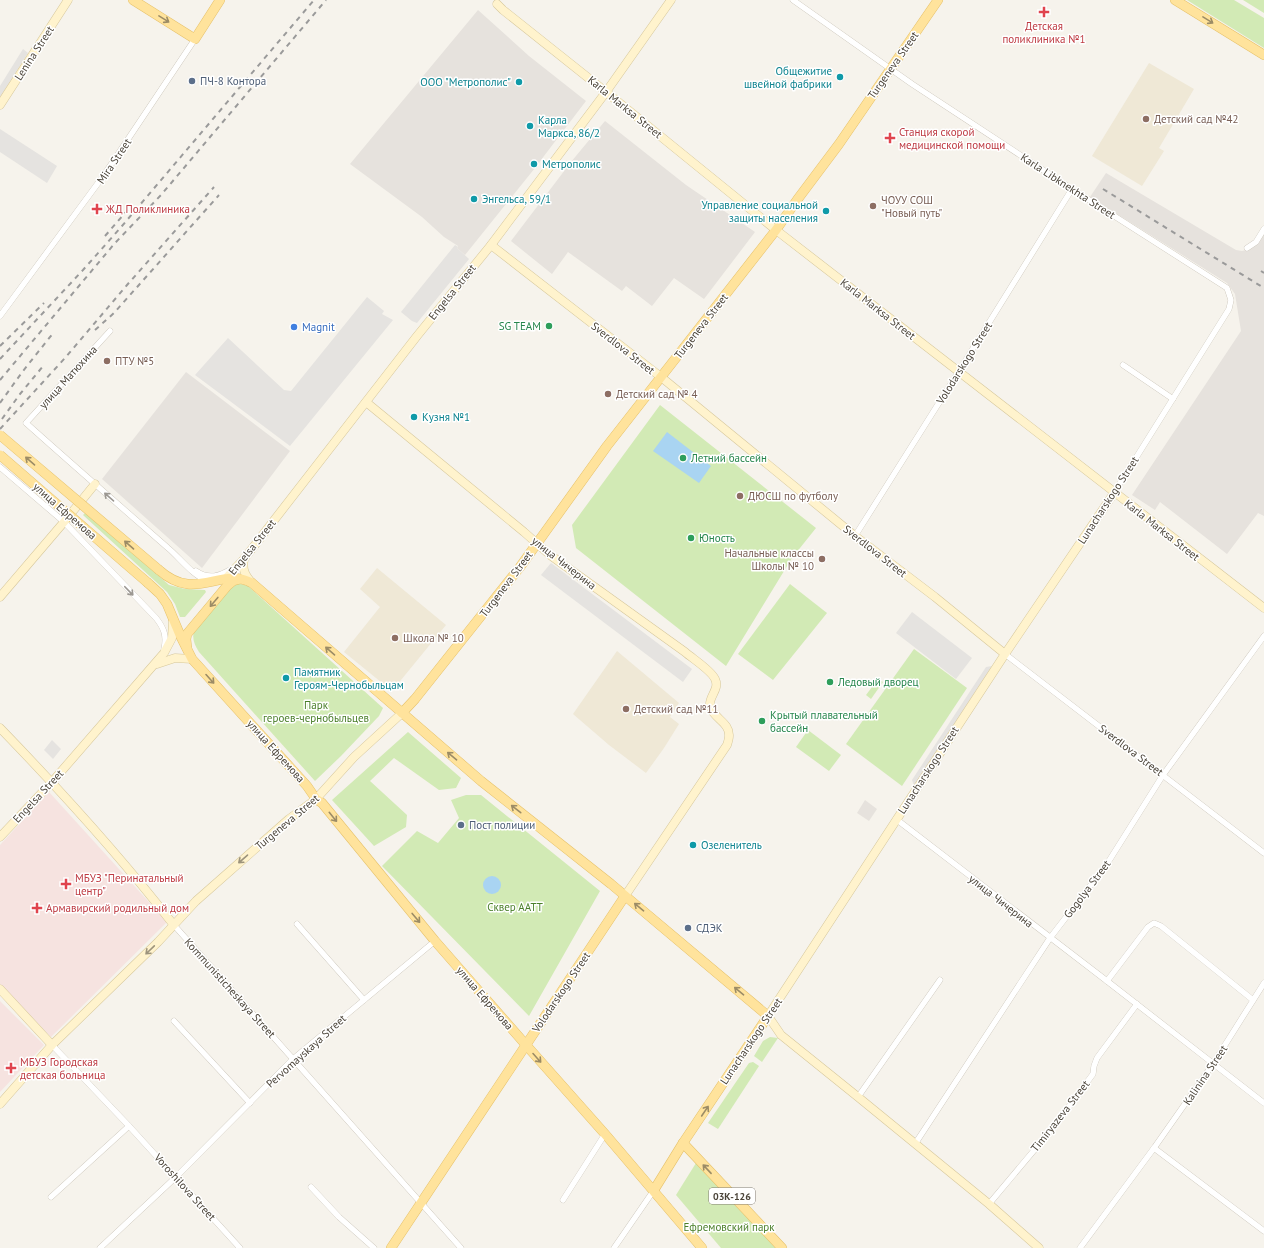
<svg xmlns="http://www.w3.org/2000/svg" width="1264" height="1248" viewBox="0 0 1264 1248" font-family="'PT Sans',sans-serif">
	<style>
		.industrial { fill: #e6e2dd }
		.education { fill: #efe8d6 }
		.medical { fill: #f6e3e0 }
		.green { fill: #d2eab5 }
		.parking { fill: #e5e3e0 }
		.water { fill: #a9d4f2 }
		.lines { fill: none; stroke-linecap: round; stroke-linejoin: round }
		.street-casing { stroke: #c2bbae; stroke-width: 6 }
		.secondary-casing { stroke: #d6c79b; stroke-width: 9 }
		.primary-casing { stroke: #e6c16a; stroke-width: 10 }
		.street { stroke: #fff; stroke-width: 5.5 }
		.secondary { stroke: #fff3cd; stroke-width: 8 }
		.primary { stroke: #ffe39c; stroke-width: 9 }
		.rail { stroke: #9a9a9a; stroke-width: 2; stroke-dasharray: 5 5; stroke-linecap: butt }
		.primary-bridge-casing { stroke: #e6c16a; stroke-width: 10; stroke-linecap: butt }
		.primary-bridge { stroke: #ffe39c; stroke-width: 9 }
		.oneway { stroke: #9c8c66 }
		.oneway2 { stroke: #9c9892 }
		.oneway3 { stroke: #9c937c }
		.health-dot { fill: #e0444e; stroke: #fff; stroke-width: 1.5 }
		.culture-dot { fill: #0f9aa8; stroke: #fff; stroke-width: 1.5 }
		.service-dot { fill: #5c6f8a; stroke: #fff; stroke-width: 1.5 }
		.education-dot { fill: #8d6e63; stroke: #fff; stroke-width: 1.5 }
		.leisure-dot { fill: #2e9e5b; stroke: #fff; stroke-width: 1.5 }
		.shop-dot { fill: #3f7fe0; stroke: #fff; stroke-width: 1.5 }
		.labels { text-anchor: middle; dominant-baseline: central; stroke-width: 3; stroke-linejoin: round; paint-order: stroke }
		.shield { fill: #fff; stroke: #817c74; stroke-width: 1 }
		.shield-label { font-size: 10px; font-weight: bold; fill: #4b4439 }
		.health-label { font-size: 11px; fill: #be3a42; stroke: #fff; text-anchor: start }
		.street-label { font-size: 11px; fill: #4b4439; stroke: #fff }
		.culture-label { font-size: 11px; fill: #0d838f; stroke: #fff; text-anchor: start }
		.service-label { font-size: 11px; fill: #4e5e75; stroke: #fff; text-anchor: start }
		.education-label { font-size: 11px; fill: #785e54; stroke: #fff; text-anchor: start }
		.leisure-label { font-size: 11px; fill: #27864d; stroke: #fff; text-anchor: start }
		.shop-label { font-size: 11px; fill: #366cbe; stroke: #fff; text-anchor: start }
		.park-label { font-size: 11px; fill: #4a7f2a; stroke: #fff }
	</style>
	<rect width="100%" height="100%" fill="#f6f3ec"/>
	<!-- industrial -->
	<g class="industrial">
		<path d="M478,10L529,56L586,101L544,156L539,163L465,255L457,248L458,246L444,237L422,217L350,164Z"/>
		<path d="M605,121L686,185L755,232L704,299L674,278L652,306L626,286L622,291L568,252L552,274L511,241L571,162Z"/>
		<path d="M1106,173L1236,250L1242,251L1250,249L1264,233V516L1258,513L1227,554L1160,502L1155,510L1132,495L1241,331L1235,294L1227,283L1090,197Z"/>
		<path d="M186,372L290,451L202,568L102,479Z"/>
		<path d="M865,800L877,809L869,821L857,813Z"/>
	</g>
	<!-- education -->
	<g class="education">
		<path d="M1149,63L1194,89L1159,148L1164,151L1142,186L1092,156Z"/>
		<path d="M377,568L446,625L392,691L344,652L380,607L360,589Z"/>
		<path d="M617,651L679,703L670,717L679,724L664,748L646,773L609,745L573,714Z"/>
	</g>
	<!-- medical -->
	<g class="medical">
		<path d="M49,792L167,922L51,1037L0,984V845Z"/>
		<path d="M0,1001L44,1045L0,1092Z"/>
	</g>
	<!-- green -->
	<g class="green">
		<path d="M1187,0H1234L1264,18V48Z"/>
		<path d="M1243,0H1264V13Z"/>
		<path d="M660,405L816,528L792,558L726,666L576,548L572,525Z"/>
		<path d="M86,512L169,585L185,589L205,590L206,592L185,617H180L175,604L167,592L83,515Z"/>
		<path d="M235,584H241L248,586L383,708L379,716L341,756L315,781L199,652C194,644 192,639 194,630L228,589Z"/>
		<path d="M790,584L827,613L773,680L738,654Z"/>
		<path d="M914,649L967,688L902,786L846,744Z"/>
		<path d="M878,679L883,682L871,699L866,695Z"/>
		<path d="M808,730L841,755L829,771L796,747Z"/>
		<path d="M408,732L461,778L456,788L439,790L394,758L370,781L407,815L406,827L374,846L332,800Z"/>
		<path d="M466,795H481L600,891L529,1016L382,866L417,831L438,843L459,818L451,800Z"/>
		<path d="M770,1037L778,1038L762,1062L754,1056L763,1041Z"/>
		<path d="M753,1062L759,1066L718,1129L708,1123L749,1063Z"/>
		<path d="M696,1163L777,1248H721L676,1195Z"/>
	</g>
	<!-- parking -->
	<g class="parking">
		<path d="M23,49L28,53L0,97V86Z"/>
		<path d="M0,129L57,166L47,183L0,152Z"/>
		<path d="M455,245L458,247L457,248L469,259L417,323L412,321L401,312Z"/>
		<path d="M367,297L384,311L382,314L393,320L290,446L195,375L228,338L284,390L291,391Z"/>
		<path d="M551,563L692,669L683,682L541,575Z"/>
		<path d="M912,612L972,658L956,679L896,633Z"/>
		<path d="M992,666L914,786L912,780L986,667Z"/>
		<path d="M52,740L61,749L53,759L44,750Z"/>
	</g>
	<!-- water -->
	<g class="water">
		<path d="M667,432L711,466L699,483L653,451Z"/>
		<circle cx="492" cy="885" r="9"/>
	</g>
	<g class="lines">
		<defs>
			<g id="street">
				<path d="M793,0L912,84L1072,189L1227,288L1231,300L1229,309L1114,493"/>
				<path d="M1247,248L1256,242L1264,229"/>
				<path d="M0,316L104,175L195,39"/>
				<path d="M110,331L26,423C73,465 120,506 168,548C180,558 193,576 208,581"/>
				<path d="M1123,365L1173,399"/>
				<path d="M0,467L64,522L156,618C164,628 167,636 164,649"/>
				<path d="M855,536L959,371L1072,189"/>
				<path d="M196,571C209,580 220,576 233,568"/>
				<path d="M1005,654L1264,853"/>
				<path d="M896,819L1107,981L1264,1103"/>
				<path d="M173,924L461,1248"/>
				<path d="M297,924L364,1000"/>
				<path d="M1107,981L1148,927L1154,923L1161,926L1253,1000"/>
				<path d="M174,1021L250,1103"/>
				<path d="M52,1045L129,1126L240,1248"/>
				<path d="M858,1097L940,980"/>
				<path d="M915,1144L1050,938L1107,864L1163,775L1264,636"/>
				<path d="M1154,1148L1264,1231"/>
				<path d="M311,1187L339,1217L374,1248"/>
				<path d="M51,1197L129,1126"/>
				<path d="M563,1200L605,1134"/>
				<path d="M989,1204L1057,1123L1093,1074L1094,1066L1097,1058L1137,1004"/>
				<path d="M100,1248L176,1177L293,1059L435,941"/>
				<path d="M614,1248L654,1190"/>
				<path d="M1080,1248L1154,1148L1213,1064L1264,983"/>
			</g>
			<g id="secondary">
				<path d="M497,4L503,10L606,92L776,230L1264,608"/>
				<path d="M0,105L68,0"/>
				<path d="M491,245L661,377L855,536L935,597L1005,654"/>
				<path d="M366,402L524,532L550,555L685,652C693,659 711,670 715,679C720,689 709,696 710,705C712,718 730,722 729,736C729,739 728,742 727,745L625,896"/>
				<path d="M244,559C242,570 245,575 252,583"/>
				<path d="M226,578L244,559L417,336L491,245L606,92L671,0"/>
				<path d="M0,597L64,522L95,484"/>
				<path d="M157,664L175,658L192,659"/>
				<path d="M0,728C61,791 120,856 173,924"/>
				<path d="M0,837L52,782L164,653L172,638L173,621"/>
				<path d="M0,989L52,1045"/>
				<path d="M0,1104L52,1045L158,942L196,901L289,819L316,799L354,757L402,713"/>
				<path d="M1039,1248L989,1204L858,1097L781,1035L768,1016L1005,654L1114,493"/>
			</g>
			<g id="primary">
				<path d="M133,0L195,39L220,0"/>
				<path d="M1175,0L1264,55"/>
				<path d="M159,570C196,603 219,566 252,583L481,781L611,884L768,1016L683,1143L654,1190"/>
				<path d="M148,583L160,594L167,604L180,635L192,659L307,786L316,799L322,803L435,941L526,1045L605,1134L702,1248"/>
				<path d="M187,648L186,639L187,634L227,586L233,581L240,579"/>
				<path d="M402,713L415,699L520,567L607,446L776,230L797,200L839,144L938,0"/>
				<path d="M683,1143L782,1248"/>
				<path d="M391,1248L625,896"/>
			</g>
		</defs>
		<!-- street casing -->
		<use href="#street" class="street-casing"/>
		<!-- secondary casing -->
		<use href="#secondary" class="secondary-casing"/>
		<!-- primary casing -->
		<use href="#primary" class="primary-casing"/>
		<!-- street -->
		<use href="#street" class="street"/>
		<!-- secondary -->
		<use href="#secondary" class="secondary"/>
		<!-- primary -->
		<use href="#primary" class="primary"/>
		<!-- rail -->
		<g class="rail">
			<path d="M1103,189L1264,288"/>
			<path d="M105,236L132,205"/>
			<path d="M1261,271L1264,273"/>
			<path d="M95,330L114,313L219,195"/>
			<path d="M0,346L44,303"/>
			<path d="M0,359L83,270L122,226L314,0"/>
			<path d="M0,380L115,243L161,195L326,0"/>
			<path d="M0,403L23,371L54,332"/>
			<path d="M2,419L20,394L44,365"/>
			<path d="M0,429L65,358L127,285L214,187"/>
		</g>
		<defs>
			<g id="primary-bridge">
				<path d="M0,435L159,570"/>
				<path d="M0,455L148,583"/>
			</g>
		</defs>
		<!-- primary-bridge casing -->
		<use href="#primary-bridge" class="primary-bridge-casing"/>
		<!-- primary-bridge -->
		<use href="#primary-bridge" class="primary-bridge"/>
	</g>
	<!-- one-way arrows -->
	<defs><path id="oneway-shaft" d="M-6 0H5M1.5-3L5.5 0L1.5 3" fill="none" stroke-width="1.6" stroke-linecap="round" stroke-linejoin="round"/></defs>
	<g class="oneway">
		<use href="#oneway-shaft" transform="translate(164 19) rotate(32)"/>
		<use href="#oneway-shaft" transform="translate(1208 20) rotate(32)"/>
		<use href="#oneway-shaft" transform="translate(30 461) rotate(-139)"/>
		<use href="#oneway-shaft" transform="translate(129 545) rotate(-139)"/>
		<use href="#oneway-shaft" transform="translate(214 602) rotate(130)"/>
		<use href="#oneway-shaft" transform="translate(330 651) rotate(-139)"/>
		<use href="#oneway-shaft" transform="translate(210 679) rotate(48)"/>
		<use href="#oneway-shaft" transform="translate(452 756) rotate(-140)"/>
		<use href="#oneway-shaft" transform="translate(516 809) rotate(-142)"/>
		<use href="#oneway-shaft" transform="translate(333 817) rotate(51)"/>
		<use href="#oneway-shaft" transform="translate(639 907) rotate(-140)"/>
		<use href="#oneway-shaft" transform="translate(416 918) rotate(50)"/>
		<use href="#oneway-shaft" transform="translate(739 991) rotate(-140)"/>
		<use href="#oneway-shaft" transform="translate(537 1058) rotate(48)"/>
		<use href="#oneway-shaft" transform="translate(705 1111) rotate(-56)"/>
		<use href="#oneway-shaft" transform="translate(707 1169) rotate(-133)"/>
	</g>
	<g class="oneway2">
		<use href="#oneway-shaft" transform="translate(109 497) rotate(-139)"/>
		<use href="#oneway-shaft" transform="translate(129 591) rotate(46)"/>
	</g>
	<g class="oneway3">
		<use href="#oneway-shaft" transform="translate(243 859) rotate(139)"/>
		<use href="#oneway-shaft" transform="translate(150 950) rotate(136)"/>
	</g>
	<!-- markers -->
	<g class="health-dot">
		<path d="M1042 6h4v4h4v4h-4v4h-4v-4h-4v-4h4z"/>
		<path d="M888 132h4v4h4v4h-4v4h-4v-4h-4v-4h4z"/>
		<path d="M95 203h4v4h4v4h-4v4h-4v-4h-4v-4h4z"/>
		<path d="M64 878h4v4h4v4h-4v4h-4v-4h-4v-4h4z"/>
		<path d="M35 902h4v4h4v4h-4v4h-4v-4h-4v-4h4z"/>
		<path d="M9 1062h4v4h4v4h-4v4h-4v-4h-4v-4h4z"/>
	</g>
	<g class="culture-dot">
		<circle cx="840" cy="77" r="4"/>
		<circle cx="519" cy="82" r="4"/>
		<circle cx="530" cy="126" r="4"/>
		<circle cx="534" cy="164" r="4"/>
		<circle cx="474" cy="199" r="4"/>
		<circle cx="826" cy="211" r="4"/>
		<circle cx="414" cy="417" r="4"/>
		<circle cx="286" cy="678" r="4"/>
		<circle cx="693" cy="845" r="4"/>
	</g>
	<g class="service-dot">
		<circle cx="192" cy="81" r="4"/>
		<circle cx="461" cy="825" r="4"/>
		<circle cx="688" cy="928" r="4"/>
	</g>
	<g class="education-dot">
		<circle cx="1146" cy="119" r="4"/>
		<circle cx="873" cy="206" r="4"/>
		<circle cx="107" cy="361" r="4"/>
		<circle cx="608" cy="394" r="4"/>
		<circle cx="740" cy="496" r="4"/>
		<circle cx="822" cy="559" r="4"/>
		<circle cx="395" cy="638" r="4"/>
		<circle cx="626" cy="709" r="4"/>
	</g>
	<g class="leisure-dot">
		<circle cx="549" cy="326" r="4"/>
		<circle cx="683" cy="458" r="4"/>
		<circle cx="691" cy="538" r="4"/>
		<circle cx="830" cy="682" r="4"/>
		<circle cx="762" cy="721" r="4"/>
	</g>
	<circle class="shop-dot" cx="294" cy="327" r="4"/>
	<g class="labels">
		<!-- shield labels -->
		<rect class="shield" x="709" y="1188" width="46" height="16" rx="3"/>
		<g class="shield-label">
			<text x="732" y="1196">03К-126</text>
		</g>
		<!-- health labels -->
		<g class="health-label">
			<text x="1044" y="26" text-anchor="middle">Детская<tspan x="1044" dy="13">поликлиника №1</tspan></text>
			<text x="899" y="132">Станция скорой<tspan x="899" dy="13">медицинской помощи</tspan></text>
			<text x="106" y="209">ЖД Поликлиника</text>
			<text x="75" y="878">МБУЗ "Перинатальный<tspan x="75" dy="13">центр"</tspan></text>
			<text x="46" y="908">Армавирский родильный дом</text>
			<text x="20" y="1062">МБУЗ Городская<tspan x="20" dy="13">детская больница</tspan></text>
		</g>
		<!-- street labels -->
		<g class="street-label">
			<text transform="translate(34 53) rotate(-57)">Lenina Street</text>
			<text transform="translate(893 65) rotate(-55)">Turgeneva Street</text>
			<text transform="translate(625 107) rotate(39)">Karla Marksa Street</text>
			<text transform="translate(114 161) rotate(-56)">Mira Street</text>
			<text transform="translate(1068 186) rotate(33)">Karla Libknekhta Street</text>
			<text transform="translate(452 292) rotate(-51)">Engelsa Street</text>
			<text transform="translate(878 309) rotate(38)">Karla Marksa Street</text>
			<text transform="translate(701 326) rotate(-52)">Turgeneva Street</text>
			<text transform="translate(623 348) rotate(38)">Sverdlova Street</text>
			<text transform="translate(964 363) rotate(-58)">Volodarskogo Street</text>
			<text transform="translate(68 377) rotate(-48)">улица Матюхина</text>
			<text transform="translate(1108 500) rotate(-57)">Lunacharskogo Street</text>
			<text transform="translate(65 511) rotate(41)">улица Ефремова</text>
			<text transform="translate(1162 530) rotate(38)">Karla Marksa Street</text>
			<text transform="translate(252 547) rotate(-51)">Engelsa Street</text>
			<text transform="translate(875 551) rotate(38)">Sverdlova Street</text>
			<text transform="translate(564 563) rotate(38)">улица Чичерина</text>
			<text transform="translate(506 584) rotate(-53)">Turgeneva Street</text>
			<text transform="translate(1131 750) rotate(37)">Sverdlova Street</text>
			<text transform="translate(276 751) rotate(48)">улица Ефремова</text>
			<text transform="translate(928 770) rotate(-57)">Lunacharskogo Street</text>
			<text transform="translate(38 796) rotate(-47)">Engelsa Street</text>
			<text transform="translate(287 822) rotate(-40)">Turgeneva Street</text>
			<text transform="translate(1087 889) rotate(-53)">Gogolya Street</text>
			<text transform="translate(1001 901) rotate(38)">улица Чичерина</text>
			<text transform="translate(230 988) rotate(48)">Kommunisticheskaya Street</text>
			<text transform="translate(561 992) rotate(-56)">Volodarskogo Street</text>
			<text transform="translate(485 998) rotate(49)">улица Ефремова</text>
			<text transform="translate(751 1041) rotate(-56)">Lunacharskogo Street</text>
			<text transform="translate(306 1051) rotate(-42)">Pervomayskaya Street</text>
			<text transform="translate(1205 1075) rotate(-56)">Kalinina Street</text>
			<text transform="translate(1060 1116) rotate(-52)">Timiryazeva Street</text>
			<text transform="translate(185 1187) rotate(48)">Voroshilova Street</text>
		</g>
		<!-- culture labels -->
		<g class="culture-label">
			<text x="832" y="71" text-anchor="end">Общежитие<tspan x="832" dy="13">швейной фабрики</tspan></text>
			<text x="511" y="82" text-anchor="end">ООО "Метрополис"</text>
			<text x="538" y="120">Карла<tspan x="538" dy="13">Маркса, 86/2</tspan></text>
			<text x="542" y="164">Метрополис</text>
			<text x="482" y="199">Энгельса, 59/1</text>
			<text x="818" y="205" text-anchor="end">Управление социальной<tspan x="818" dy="13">защиты населения</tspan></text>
			<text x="422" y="417">Кузня №1</text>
			<text x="294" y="672">Памятник<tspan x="294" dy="13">Героям-Чернобыльцам</tspan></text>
			<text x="701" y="845">Озеленитель</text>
		</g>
		<!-- service labels -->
		<g class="service-label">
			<text x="200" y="81">ПЧ-8 Контора</text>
			<text x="469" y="825">Пост полиции</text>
			<text x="696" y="928">СДЭК</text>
		</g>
		<!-- education labels -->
		<g class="education-label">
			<text x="1154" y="119">Детский сад №42</text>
			<text x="881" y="200">ЧОУУ СОШ<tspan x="881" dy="13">"Новый путь"</tspan></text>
			<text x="115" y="361">ПТУ №5</text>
			<text x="616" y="394">Детский сад № 4</text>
			<text x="748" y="496">ДЮСШ по футболу</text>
			<text x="814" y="553" text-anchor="end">Начальные классы<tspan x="814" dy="13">Школы № 10</tspan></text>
			<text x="403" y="638">Школа № 10</text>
			<text x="634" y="709">Детский сад №11</text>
		</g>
		<!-- leisure labels -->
		<g class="leisure-label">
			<text x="541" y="326" text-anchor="end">SG TEAM</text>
			<text x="691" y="458">Летний бассейн</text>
			<text x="699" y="538">Юность</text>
			<text x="838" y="682">Ледовый дворец</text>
			<text x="770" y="715">Крытый плавательный<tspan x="770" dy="13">бассейн</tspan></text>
		</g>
		<!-- shop labels -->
		<g class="shop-label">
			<text x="302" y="327">Magnit</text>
		</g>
		<!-- park labels -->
		<g class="park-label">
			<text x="316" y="705">Парк<tspan x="316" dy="13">героев-чернобыльцев</tspan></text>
			<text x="515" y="907">Сквер ААТТ</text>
			<text x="729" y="1227">Ефремовский парк</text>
		</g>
	</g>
</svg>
